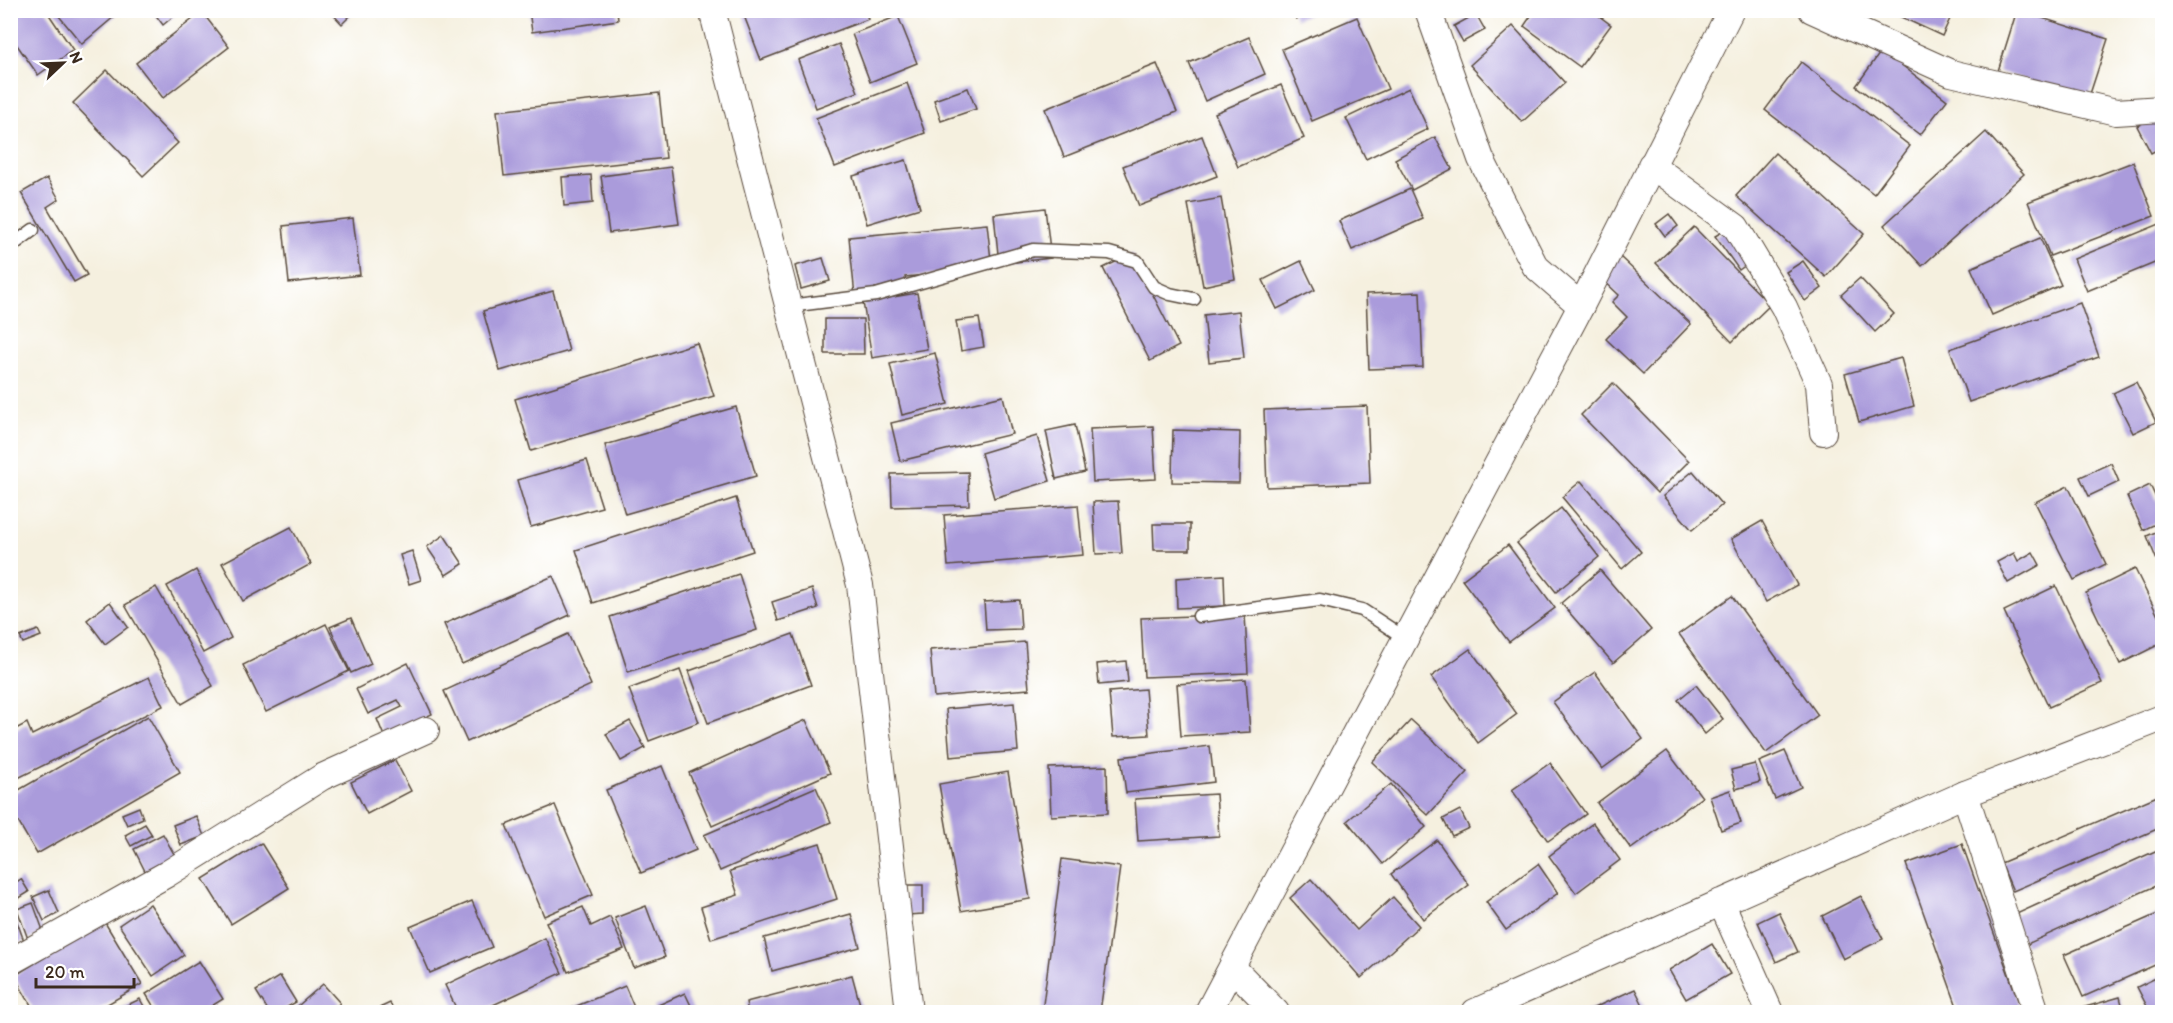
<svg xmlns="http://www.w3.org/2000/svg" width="2173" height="1023" viewBox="0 0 2173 1023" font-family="Itim,sans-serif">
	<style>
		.building { fill: #aa9bdb }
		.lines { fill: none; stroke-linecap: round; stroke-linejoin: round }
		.service-casing { stroke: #57483b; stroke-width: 15 }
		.minor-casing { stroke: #57483b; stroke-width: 28 }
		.service { stroke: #fff; stroke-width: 12 }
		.minor { stroke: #fff; stroke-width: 26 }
	</style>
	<rect width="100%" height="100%" fill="#fff"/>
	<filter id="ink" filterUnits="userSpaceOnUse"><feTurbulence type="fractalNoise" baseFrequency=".0167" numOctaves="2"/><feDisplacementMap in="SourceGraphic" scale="12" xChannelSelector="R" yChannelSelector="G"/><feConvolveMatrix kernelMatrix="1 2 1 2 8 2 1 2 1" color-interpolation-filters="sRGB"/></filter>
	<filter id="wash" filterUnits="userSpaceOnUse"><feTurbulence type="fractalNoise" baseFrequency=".008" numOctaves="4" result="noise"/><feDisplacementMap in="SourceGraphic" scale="24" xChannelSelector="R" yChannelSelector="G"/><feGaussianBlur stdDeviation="1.35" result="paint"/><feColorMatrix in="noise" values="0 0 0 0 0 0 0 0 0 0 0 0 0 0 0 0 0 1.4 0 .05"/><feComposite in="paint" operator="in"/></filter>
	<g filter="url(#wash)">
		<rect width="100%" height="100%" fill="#f5f0df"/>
		<g id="blocks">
			<!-- building -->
			<g class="building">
				<path d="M46,10L73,50L38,75L10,35V11Z"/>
				<path d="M54,10H122L82,44Z"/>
				<path d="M152,10H181L163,25Z"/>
				<path d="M329,10H356L342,24Z"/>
				<path d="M529,10H617L618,20L532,32Z"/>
				<path d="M749,10H864L868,19L761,60L743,13Z"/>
				<path d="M1535,10H1591L1611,25L1580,67L1524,26Z"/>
				<path d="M1886,10H1954L1942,36Z"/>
				<path d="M2017,10L2108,39L2088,100L1998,71Z"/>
				<path d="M1292,11H1317L1296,19Z"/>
				<path d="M202,12L229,47L163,98L136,63Z"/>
				<path d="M1476,14L1485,30L1463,42L1454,26Z"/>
				<path d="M898,16L917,63L870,82L852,34Z"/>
				<path d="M1357,17L1388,89L1312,121L1282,49Z"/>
				<path d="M1513,26L1565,83L1522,122L1470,65Z"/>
				<path d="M1249,37L1265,74L1205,101L1189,63Z"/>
				<path d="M839,44L858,92L816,108L798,60Z"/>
				<path d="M1882,50L1947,100L1920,135L1856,86Z"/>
				<path d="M1801,62L1910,146L1874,194L1765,110Z"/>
				<path d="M1157,64L1177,112L1064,157L1045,109Z"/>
				<path d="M107,70L178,143L143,176L73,103Z"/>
				<path d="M907,83L925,133L835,167L816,118Z"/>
				<path d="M1281,85L1304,138L1238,167L1215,113Z"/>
				<path d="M968,88L976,109L941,121L934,100Z"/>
				<path d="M1409,88L1428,129L1366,159L1346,118Z"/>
				<path d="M659,93L666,158L504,176L497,111Z"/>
				<path d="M2160,114L2162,120V147L2151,153L2137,126Z"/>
				<path d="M1986,132L2024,174L1922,266L1884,225Z"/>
				<path d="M1202,136L1217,176L1139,206L1123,166Z"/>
				<path d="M1435,137L1452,169L1412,190L1395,159Z"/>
				<path d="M1775,153L1864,234L1826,277L1736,196Z"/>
				<path d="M906,160L920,208L867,224L853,176Z"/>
				<path d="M2133,162L2154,216L2050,256L2028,202Z"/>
				<path d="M671,167L679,224L609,233L601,176Z"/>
				<path d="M591,175L593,203L564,206L562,177Z"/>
				<path d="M47,178L59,199L47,207L87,275L74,282L21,193Z"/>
				<path d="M1410,189L1423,219L1352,250L1339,221Z"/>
				<path d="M1221,198L1235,279L1203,286L1188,204Z"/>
				<path d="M1045,208L1051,258L999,264L994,214Z"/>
				<path d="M1669,214L1678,226L1665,236L1656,224Z"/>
				<path d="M353,218L360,275L289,283L283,226Z"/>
				<path d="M2162,223V260L2087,291L2074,259Z"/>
				<path d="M987,224L992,269L905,277L906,285L875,288V294L855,296L849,237Z"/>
				<path d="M1694,227L1770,305L1732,342L1656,263Z"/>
				<path d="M1727,229L1750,262L1739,270L1715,236Z"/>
				<path d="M2040,238L2061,285L1992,315L1971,268Z"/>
				<path d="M1132,254L1179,346L1150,361L1103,268Z"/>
				<path d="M1619,256L1691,324L1643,374L1606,339L1627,317L1612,302L1619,295L1600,277Z"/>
				<path d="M823,258L830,281L801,289L795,266Z"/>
				<path d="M1301,261L1315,290L1277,309L1263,280Z"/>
				<path d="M1803,261L1822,288L1805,301L1786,272Z"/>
				<path d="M1860,278L1894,314L1875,332L1841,295Z"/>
				<path d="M553,291L569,351L500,371L483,311Z"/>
				<path d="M1420,292L1423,367L1369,369L1366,294Z"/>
				<path d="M917,293L927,349L872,358L863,302Z"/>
				<path d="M2080,303L2099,357L1969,402L1950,349Z"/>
				<path d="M1239,311L1244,358L1209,362L1204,315Z"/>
				<path d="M979,318L984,347L961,351L956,321Z"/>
				<path d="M825,319H863L864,354H825Z"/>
				<path d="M697,343L714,396L531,451L515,399Z"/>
				<path d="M935,353L948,404L902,415L890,364Z"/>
				<path d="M1901,358L1914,406L1859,422L1845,374Z"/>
				<path d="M2136,382L2156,422L2133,433L2113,393Z"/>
				<path d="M1613,383L1689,461L1657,493L1581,415Z"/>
				<path d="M1003,396L1012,434L900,461L891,423Z"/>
				<path d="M1367,406L1370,483L1267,487L1264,410Z"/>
				<path d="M736,407L756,476L625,514L605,445Z"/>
				<path d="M1075,425L1085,472L1056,479L1046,431Z"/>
				<path d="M1153,426L1156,479L1093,482L1090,429Z"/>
				<path d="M1173,430L1240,432L1239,483L1172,482Z"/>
				<path d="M1037,436L1050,481L994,498L981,453Z"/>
				<path d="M587,460L602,507L531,527L517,480Z"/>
				<path d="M2111,463L2119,482L2089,496L2080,477Z"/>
				<path d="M1693,471L1722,505L1692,530L1663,496Z"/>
				<path d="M968,472L969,505L892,507L891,474Z"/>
				<path d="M1581,481L1641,552L1622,569L1562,497Z"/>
				<path d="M2150,485L2162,511V521L2143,530L2127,496Z"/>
				<path d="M2068,486L2106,564L2074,580L2035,502Z"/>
				<path d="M736,498L753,551L593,603L576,550Z"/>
				<path d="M1118,501L1122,553L1096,554L1093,502Z"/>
				<path d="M1078,505L1083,555L948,566L944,515Z"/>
				<path d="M1561,508L1599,557L1556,592L1517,543Z"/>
				<path d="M1762,521L1797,585L1766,602L1731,539Z"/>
				<path d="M1153,524H1190V550H1154Z"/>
				<path d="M291,527L311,564L243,601L222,563Z"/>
				<path d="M2162,529V573L2147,536Z"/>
				<path d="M444,535L463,564L446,575L427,547Z"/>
				<path d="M1508,545L1555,608L1509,642L1462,580Z"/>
				<path d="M412,551L421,580L409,584L400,555Z"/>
				<path d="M2033,552L2040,565L2008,583L1997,562L2014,553L2018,561Z"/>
				<path d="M2135,569L2162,624V643L2120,664L2086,593Z"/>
				<path d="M196,570L231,638L203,653L167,586Z"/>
				<path d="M1600,570L1651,630L1613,663L1561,603Z"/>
				<path d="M739,574L757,630L628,672L610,617Z"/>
				<path d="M1224,575L1225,606L1177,608L1176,578Z"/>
				<path d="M553,576L570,615L462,664L444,624Z"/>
				<path d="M2056,586L2102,683L2049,707L2004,611Z"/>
				<path d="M156,587L213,686L182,704L125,605Z"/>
				<path d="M812,589L818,608L778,621L772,602Z"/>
				<path d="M1732,596L1818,715L1766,753L1679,634Z"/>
				<path d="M1019,600L1021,629L986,630L984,602Z"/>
				<path d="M110,602L128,627L105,644L87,620Z"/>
				<path d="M1245,614L1248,673L1144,677L1141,618Z"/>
				<path d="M351,618L371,664L351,673L330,627Z"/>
				<path d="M326,624L349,671L266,712L243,665Z"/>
				<path d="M38,630L41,636L23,643L20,637Z"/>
				<path d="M568,634L591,685L467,742L444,691Z"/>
				<path d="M793,634L811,685L708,723L689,671Z"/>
				<path d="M1025,642L1029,689L934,697L930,650Z"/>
				<path d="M1470,649L1517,714L1478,743L1431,677Z"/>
				<path d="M1126,661L1128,682L1099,685L1097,664Z"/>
				<path d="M408,663L432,714L384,736L377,719L402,707L398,700L368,714L356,689Z"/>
				<path d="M680,670L699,722L649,741L629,689Z"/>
				<path d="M1595,672L1643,739L1602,769L1553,702Z"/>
				<path d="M149,677L163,706L18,778L10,763V732L27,723L32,735Z"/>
				<path d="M1246,679L1250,732L1181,736L1177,684Z"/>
				<path d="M1696,685L1723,719L1705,734L1678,700Z"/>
				<path d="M1145,689L1149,735L1113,737L1109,692Z"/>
				<path d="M1014,703L1018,751L950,757L946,709Z"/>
				<path d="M148,716L180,772L37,854L10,808V795Z"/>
				<path d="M806,720L830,773L712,826L689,773Z"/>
				<path d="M1411,720L1468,772L1428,815L1372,762Z"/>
				<path d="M630,721L645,748L621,761L606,734Z"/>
				<path d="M1210,746L1214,782L1126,793L1121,757Z"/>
				<path d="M1667,751L1702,797L1631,849L1597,803Z"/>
				<path d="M1785,751L1801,787L1775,799L1759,762Z"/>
				<path d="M395,760L411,791L367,814L351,782Z"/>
				<path d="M1550,763L1586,814L1548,841L1512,790Z"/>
				<path d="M1755,764L1760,782L1736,789L1731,770Z"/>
				<path d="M662,766L696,850L641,873L606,790Z"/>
				<path d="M1107,766L1108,813L1051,816L1049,768Z"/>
				<path d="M1008,772L1030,899L961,911L939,784Z"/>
				<path d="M1391,784L1426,827L1383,864L1347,821Z"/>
				<path d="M816,787L831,822L720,871L704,835Z"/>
				<path d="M1730,790L1741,823L1721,830L1710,797Z"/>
				<path d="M1216,794L1219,836L1138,841L1135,799Z"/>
				<path d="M2162,794V827L2013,891L2001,863Z"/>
				<path d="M555,805L593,895L544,916L506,825Z"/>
				<path d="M139,807L143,818L127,825L122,814Z"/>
				<path d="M1460,810L1469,828L1452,836L1443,819Z"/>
				<path d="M196,816L204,836L181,845L173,825Z"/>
				<path d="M1593,823L1620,860L1576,893L1549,856Z"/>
				<path d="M145,824L152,835L131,846L125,835Z"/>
				<path d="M163,834L175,856L145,871L134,849Z"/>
				<path d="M1437,840L1469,885L1423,919L1391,874Z"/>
				<path d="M261,843L289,888L231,924L203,879Z"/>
				<path d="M820,843L837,899L711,939L701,907L738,895L730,871Z"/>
				<path d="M1962,844L2020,1006L2001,1012H1959L1906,864Z"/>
				<path d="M2162,848V883L2025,945L2012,916Z"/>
				<path d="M1062,859L1120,867L1100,1012H1042Z"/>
				<path d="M1538,864L1558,893L1506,930L1486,902Z"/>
				<path d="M21,879L29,892L16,900L10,891V886Z"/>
				<path d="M1311,879L1357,930L1393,897L1419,926L1361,978L1290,898Z"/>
				<path d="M906,885H923V914L907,915Z"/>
				<path d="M49,890L59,913L44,921L33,897Z"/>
				<path d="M1861,896L1883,939L1843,959L1822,916Z"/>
				<path d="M472,901L492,947L430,973L410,927Z"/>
				<path d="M33,903L44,933L28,939L17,909Z"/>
				<path d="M150,904L184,955L153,976L119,925Z"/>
				<path d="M646,906L665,957L634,968L615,918Z"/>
				<path d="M583,907L591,926L610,917L624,949L568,972L546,922Z"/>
				<path d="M1779,912L1798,952L1776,962L1758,922Z"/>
				<path d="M2162,912V962L2083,997L2064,955Z"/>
				<path d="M851,914L860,947L772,971L764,938Z"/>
				<path d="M16,919L24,941L10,945V921Z"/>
				<path d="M104,921L142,984L94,1012H35L14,976Z"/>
				<path d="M545,938L562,973L478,1012H458L445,985Z"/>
				<path d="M1712,944L1730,974L1686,999L1669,970Z"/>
				<path d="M199,961L223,999L202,1012H157L146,994Z"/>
				<path d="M852,975L862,1012H748L746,1002Z"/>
				<path d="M2162,975V1011L2150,1012L2137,987Z"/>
				<path d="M280,976L296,1002L279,1012H269L256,991Z"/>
				<path d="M323,984L340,1003L330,1012H291Z"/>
				<path d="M625,986L636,1012H568L567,1010Z"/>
				<path d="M1635,989L1646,1011L1643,1012H1585Z"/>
				<path d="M685,993L694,1012H656L654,1007Z"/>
				<path d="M2120,997L2124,1012H2068Z"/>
				<path d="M140,999L147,1012H113Z"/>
				<path d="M390,1003L395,1012H371Z"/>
			</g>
		</g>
	</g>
	<g filter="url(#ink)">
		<use href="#blocks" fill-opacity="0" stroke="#57483b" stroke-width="1.5"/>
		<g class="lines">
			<defs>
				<g id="service">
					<path d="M10,247L33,230"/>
					<path d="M789,306L876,295L1033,250L1109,253L1137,261L1154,287L1170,294L1194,299"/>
					<path d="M1199,616L1320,600L1362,610L1405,638"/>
				</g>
				<g id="minor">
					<path d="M712,10L860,585L909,1012"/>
					<path d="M1428,10L1481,159L1535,266L1581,306"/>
					<path d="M1812,10L1951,73L2116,112L2162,109"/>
					<path d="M1651,165L1736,227L1784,307L1819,384L1823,432"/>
					<path d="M1965,794L2036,1012"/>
					<path d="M1721,902L1770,1012"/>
					<path d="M10,962L167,874L322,777L426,730"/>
					<path d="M1232,967L1276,1012"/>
					<path d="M1208,1012L1581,306L1731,10"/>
					<path d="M1475,1012L1965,794L2162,718"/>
				</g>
			</defs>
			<!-- service casing -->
			<use href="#service" class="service-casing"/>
			<!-- minor casing -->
			<use href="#minor" class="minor-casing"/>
			<!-- service -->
			<use href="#service" class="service"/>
			<!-- minor -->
			<use href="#minor" class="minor"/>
		</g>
	</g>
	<!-- margin -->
	<rect width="2173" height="1023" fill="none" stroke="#fff" stroke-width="36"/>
	<!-- north arrow -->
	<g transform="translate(63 63) rotate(67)" stroke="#ffffff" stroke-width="4.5" paint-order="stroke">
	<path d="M0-4.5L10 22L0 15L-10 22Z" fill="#3b2a1e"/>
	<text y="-9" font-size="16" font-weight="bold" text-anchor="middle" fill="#3b2a1e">N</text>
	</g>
	<!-- scale -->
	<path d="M36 978v9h98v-9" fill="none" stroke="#3b2a1e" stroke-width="3"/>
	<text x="45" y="978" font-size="18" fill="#3b2a1e" stroke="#ffffff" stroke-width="4.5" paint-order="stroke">20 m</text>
</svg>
